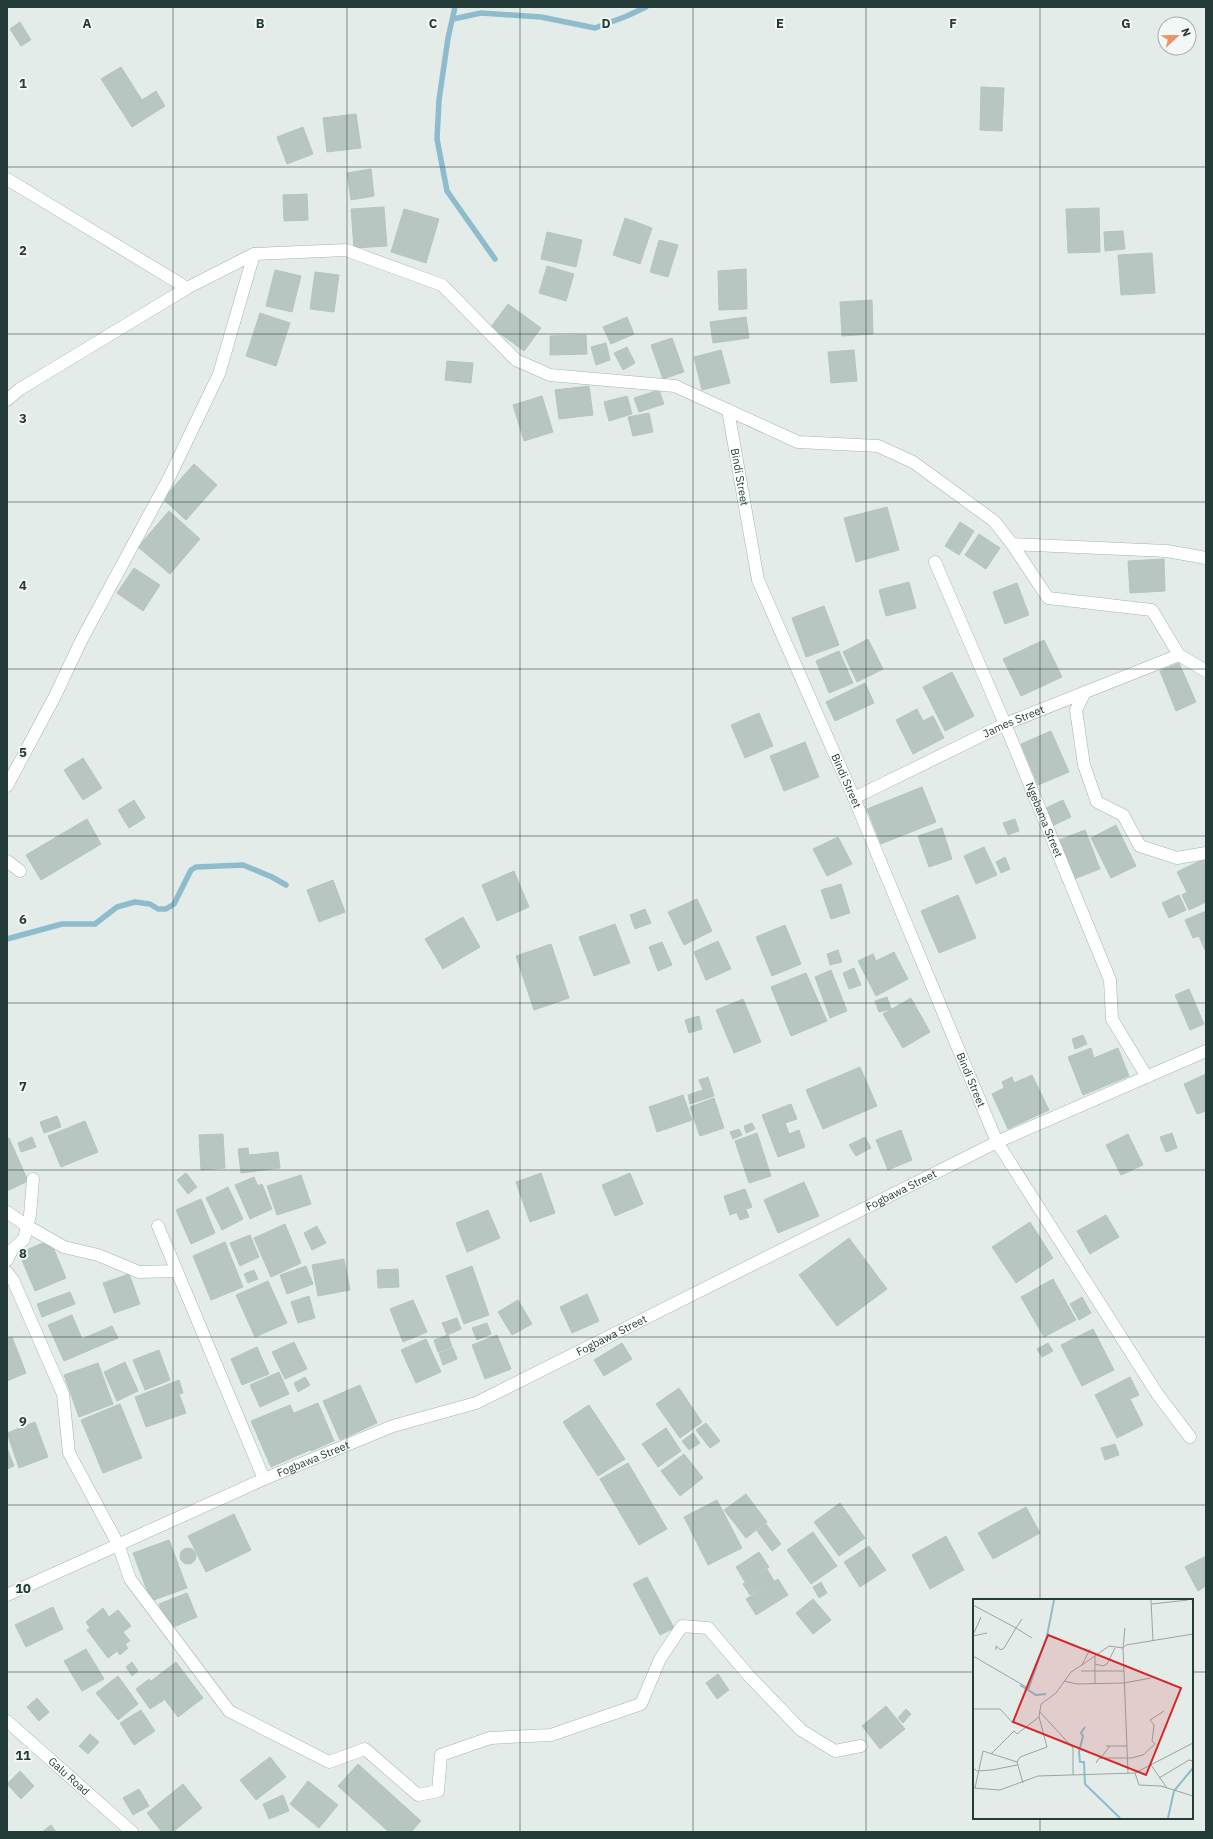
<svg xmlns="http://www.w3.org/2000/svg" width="1213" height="1839" viewBox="0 0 1213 1839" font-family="'IBM Plex Sans',sans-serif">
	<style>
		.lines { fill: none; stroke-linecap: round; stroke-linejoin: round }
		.stream { stroke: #8ebccd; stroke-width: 5.5 }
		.building { fill: #b8c6c2; stroke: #b5c5c0 }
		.street-casing { stroke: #a6b4b0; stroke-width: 13 }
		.street { stroke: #fff; stroke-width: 12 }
		.grid { fill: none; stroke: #243c38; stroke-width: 1; stroke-opacity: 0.55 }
		.labels { text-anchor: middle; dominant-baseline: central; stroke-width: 4; stroke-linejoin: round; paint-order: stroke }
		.street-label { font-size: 11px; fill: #243c38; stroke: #f3f8f6 }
		.inset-river { fill: none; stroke: #8ebccd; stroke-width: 2 }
		.inset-road { fill: none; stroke: #97a6a2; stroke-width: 1 }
		.view { fill: #d62828; fill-opacity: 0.15; stroke: #d62828; stroke-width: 2 }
		.inset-edge { fill: none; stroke: #243c38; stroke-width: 2 }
		.grid-label { font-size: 13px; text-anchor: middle; font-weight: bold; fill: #243c38; stroke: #f3f8f6; stroke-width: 4; stroke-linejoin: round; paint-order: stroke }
	</style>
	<rect width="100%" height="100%" fill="#e3ece9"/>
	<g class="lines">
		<!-- stream -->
		<g class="stream">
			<path d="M455,7L448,38L439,100L437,139L447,191L495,259"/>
			<path d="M453,19L481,13L541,17L595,28L627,16L646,7"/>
			<path d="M7,939L62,924H95L117,907L135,902L150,904L158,909H166L174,904L191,870L196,867L243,865L272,877L286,885"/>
		</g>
	</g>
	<!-- building -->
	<g class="building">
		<path d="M20,22L31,40L21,46L10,29Z"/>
		<path d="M121,67L142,100L156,91L165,106L132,127L101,79Z"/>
		<path d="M981,87L1004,88L1002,131L980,130Z"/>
		<path d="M356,114L361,148L327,152L323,118Z"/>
		<path d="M303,127L313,154L287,164L277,137Z"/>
		<path d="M371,169L374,196L351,200L347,173Z"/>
		<path d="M307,194L308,220L284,221L283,195Z"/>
		<path d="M384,207L387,246L354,248L351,209Z"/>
		<path d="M1099,208L1100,252L1068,253L1066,209Z"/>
		<path d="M404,209L439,219L426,263L391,252Z"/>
		<path d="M625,218L652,228L640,264L613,255Z"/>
		<path d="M1123,231L1125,249L1105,251L1104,232Z"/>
		<path d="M547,232L582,240L576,267L541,259Z"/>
		<path d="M659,240L678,245L668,277L650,272Z"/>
		<path d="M1152,253L1155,293L1121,295L1118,255Z"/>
		<path d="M547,266L574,274L566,301L539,293Z"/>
		<path d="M746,269L747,309L719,310L718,271Z"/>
		<path d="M275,270L301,276L292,312L266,306Z"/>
		<path d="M315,272L339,275L334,312L310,309Z"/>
		<path d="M872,300L873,334L842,336L840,302Z"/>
		<path d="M508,304L541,328L524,351L491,327Z"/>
		<path d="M260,313L290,323L276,366L246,356Z"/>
		<path d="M627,317L634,334L611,344L603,327Z"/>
		<path d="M746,317L749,338L713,343L710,322Z"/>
		<path d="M586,335L587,354L550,355V336Z"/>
		<path d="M672,338L684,372L663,379L651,345Z"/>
		<path d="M606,343L610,360L596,365L591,347Z"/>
		<path d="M627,347L635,363L623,370L614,353Z"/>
		<path d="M721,350L730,383L702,390L694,357Z"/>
		<path d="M854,350L857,381L831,383L828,352Z"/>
		<path d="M447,361L473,363L471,383L445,380Z"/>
		<path d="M589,386L593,415L559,419L555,390Z"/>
		<path d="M659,390L664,404L639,412L634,398Z"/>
		<path d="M542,396L553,432L524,441L513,405Z"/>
		<path d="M627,396L632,414L609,421L604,402Z"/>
		<path d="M649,413L653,432L633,436L628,417Z"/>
		<path d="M194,464L217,485L186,520L163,499Z"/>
		<path d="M887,507L899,550L856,562L844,518Z"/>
		<path d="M169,511L200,539L170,574L138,547Z"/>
		<path d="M960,522L974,531L959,555L945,546Z"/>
		<path d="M979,534L1000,548L986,569L965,555Z"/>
		<path d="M1164,559L1165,591L1130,593L1128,561Z"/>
		<path d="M134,568L160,585L143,611L117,593Z"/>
		<path d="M909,582L916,608L886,616L879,590Z"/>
		<path d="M1017,583L1029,615L1005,624L993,592Z"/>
		<path d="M824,606L839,645L806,657L792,618Z"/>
		<path d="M868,639L883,669L857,682L843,652Z"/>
		<path d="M1044,640L1062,677L1021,696L1003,659Z"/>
		<path d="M839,651L853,683L829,693L816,661Z"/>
		<path d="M1179,663L1196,702L1176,711L1160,671Z"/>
		<path d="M952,672L974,716L945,731L923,687Z"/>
		<path d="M865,683L874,703L835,721L826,702Z"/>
		<path d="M917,709L923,721L933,716L944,738L913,754L896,720Z"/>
		<path d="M759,713L773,746L745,758L731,725Z"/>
		<path d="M1051,731L1069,772L1038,785L1021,744Z"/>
		<path d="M805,742L819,777L784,791L770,756Z"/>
		<path d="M83,758L102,788L83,800L64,770Z"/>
		<path d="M922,787L936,822L881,844L867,809Z"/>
		<path d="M134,800L145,818L129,828L118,810Z"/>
		<path d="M1063,800L1071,817L1050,827L1042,810Z"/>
		<path d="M87,819L101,844L41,880L26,855Z"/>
		<path d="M1015,819L1019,831L1008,835L1003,823Z"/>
		<path d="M1116,825L1136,866L1111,878L1091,838Z"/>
		<path d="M942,828L952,859L929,867L918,836Z"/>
		<path d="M1085,830L1100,869L1074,879L1059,840Z"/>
		<path d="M838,837L852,864L827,876L813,849Z"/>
		<path d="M984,847L997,875L976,884L964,856Z"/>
		<path d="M1005,857L1010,869L1001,873L996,862Z"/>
		<path d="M1206,858V902L1189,910L1182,895L1187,892L1177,872Z"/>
		<path d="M514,871L529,907L497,921L482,885Z"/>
		<path d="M333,880L345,912L319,922L307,890Z"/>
		<path d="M841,884L850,913L831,919L821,890Z"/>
		<path d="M958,895L976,938L939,953L921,911Z"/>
		<path d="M1179,895L1186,910L1169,918L1162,903Z"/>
		<path d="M697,899L712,931L684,945L668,912Z"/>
		<path d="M645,909L651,923L635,929L630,915Z"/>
		<path d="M1206,911V950H1205L1199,936L1193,938L1185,920Z"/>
		<path d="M463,917L480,947L443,969L425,939Z"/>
		<path d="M615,924L630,963L594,976L579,937Z"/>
		<path d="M785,925L801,964L772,976L756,937Z"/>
		<path d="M718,941L731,969L706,980L694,952Z"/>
		<path d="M662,942L672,965L658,971L649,947Z"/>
		<path d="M551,944L569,998L534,1010L516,956Z"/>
		<path d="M838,950L842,962L830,965L827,954Z"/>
		<path d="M894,952L908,979L876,996L858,961L873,954L876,961Z"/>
		<path d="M854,968L861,985L849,989L843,973Z"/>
		<path d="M831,970L847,1011L830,1018L815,977Z"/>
		<path d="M806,973L827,1021L791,1036L771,987Z"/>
		<path d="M1189,989L1204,1024L1190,1030L1175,995Z"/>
		<path d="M887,997L891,1009L879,1012L875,1001Z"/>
		<path d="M911,998L930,1032L903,1048L883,1014Z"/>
		<path d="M743,999L761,1042L734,1053L716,1010Z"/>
		<path d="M699,1016L702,1029L689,1033L685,1020Z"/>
		<path d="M1083,1035L1087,1044L1075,1049L1072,1039Z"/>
		<path d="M1091,1048L1094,1058L1118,1048L1129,1076L1083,1095L1068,1057Z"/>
		<path d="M860,1067L877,1106L823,1129L806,1090Z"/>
		<path d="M1206,1074V1111L1197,1114L1184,1084Z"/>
		<path d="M1032,1075L1049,1110L1008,1129L992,1094L1004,1088L1002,1082L1012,1077L1014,1083Z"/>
		<path d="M708,1077L714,1096L690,1104L688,1095L703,1090L699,1080Z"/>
		<path d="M683,1095L692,1120L657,1132L649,1107Z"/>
		<path d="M714,1098L724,1128L700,1136L690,1107Z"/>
		<path d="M791,1104L797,1119L785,1123L789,1134L799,1130L805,1147L778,1157L762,1115Z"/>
		<path d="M57,1116L61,1127L44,1133L40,1122Z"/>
		<path d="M85,1121L98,1152L61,1167L48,1136Z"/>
		<path d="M752,1123L755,1129L746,1133L744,1126Z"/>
		<path d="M739,1129L742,1135L733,1139L730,1132Z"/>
		<path d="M901,1130L912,1160L888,1170L876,1140Z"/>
		<path d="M757,1133L771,1176L749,1183L735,1141Z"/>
		<path d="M1172,1133L1177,1148L1166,1152L1160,1137Z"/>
		<path d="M223,1134L225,1168L201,1170L199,1135Z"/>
		<path d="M1128,1134L1143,1165L1121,1175L1106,1145Z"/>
		<path d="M32,1137L36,1147L21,1152L18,1143Z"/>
		<path d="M865,1137L871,1148L856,1156L849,1145Z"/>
		<path d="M9,1138L28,1181L7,1191V1139Z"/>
		<path d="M248,1148L249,1155L278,1152L280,1168L241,1173L238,1149Z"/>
		<path d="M186,1173L197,1187L188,1194L177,1180Z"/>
		<path d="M541,1173L555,1213L530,1222L516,1182Z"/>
		<path d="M630,1173L643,1204L615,1216L602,1185Z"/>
		<path d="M301,1175L311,1204L277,1215L267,1186Z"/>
		<path d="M254,1177L258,1186L262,1184L272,1209L250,1219L235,1185Z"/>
		<path d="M804,1182L819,1216L778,1233L764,1200Z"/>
		<path d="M228,1187L243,1219L222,1230L206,1198Z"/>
		<path d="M745,1189L752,1207L730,1215L724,1196Z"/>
		<path d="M201,1199L215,1233L191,1244L176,1210Z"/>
		<path d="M488,1210L500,1238L467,1252L456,1223Z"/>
		<path d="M746,1210L749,1217L740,1220L737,1213Z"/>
		<path d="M1106,1215L1119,1237L1090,1254L1077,1231Z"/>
		<path d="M1030,1222L1053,1258L1016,1283L992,1247Z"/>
		<path d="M285,1224L301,1263L271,1277L254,1238Z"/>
		<path d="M317,1226L326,1243L312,1250L304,1233Z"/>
		<path d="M250,1235L259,1257L240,1266L230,1243Z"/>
		<path d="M849,1238L887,1289L837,1326L799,1275Z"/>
		<path d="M50,1240L66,1278L35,1291L19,1253Z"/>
		<path d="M225,1242L243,1287L211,1300L193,1256Z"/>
		<path d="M344,1259L350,1290L318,1296L312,1265Z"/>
		<path d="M306,1266L313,1284L287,1294L280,1275Z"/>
		<path d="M472,1266L489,1315L464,1324L446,1276Z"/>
		<path d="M398,1269L399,1287L378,1288L377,1270Z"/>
		<path d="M254,1270L258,1279L248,1283L244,1274Z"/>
		<path d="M129,1274L140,1304L114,1313L103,1283Z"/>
		<path d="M1053,1279L1076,1320L1044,1337L1021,1297Z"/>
		<path d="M268,1281L287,1323L255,1337L236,1295Z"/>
		<path d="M70,1292L75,1304L42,1317L37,1304Z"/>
		<path d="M587,1294L599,1321L572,1333L560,1307Z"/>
		<path d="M309,1296L315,1318L298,1323L291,1302Z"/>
		<path d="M1082,1297L1091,1313L1079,1320L1070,1304Z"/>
		<path d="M413,1300L427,1332L403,1342L390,1309Z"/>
		<path d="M518,1300L532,1324L512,1335L498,1312Z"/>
		<path d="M72,1315L82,1339L112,1326L118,1338L64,1361L48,1325Z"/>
		<path d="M457,1318L461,1329L447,1335L442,1323Z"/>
		<path d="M487,1323L491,1334L477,1340L472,1328Z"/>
		<path d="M1093,1329L1114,1370L1082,1386L1061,1345Z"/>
		<path d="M448,1335L452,1347L438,1352L434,1340Z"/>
		<path d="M497,1335L511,1369L485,1379L472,1345Z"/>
		<path d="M12,1337L26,1373L7,1381V1339Z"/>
		<path d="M426,1339L441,1372L416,1383L401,1350Z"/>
		<path d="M294,1342L307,1369L285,1379L272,1352Z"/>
		<path d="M622,1343L632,1359L604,1376L594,1360Z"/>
		<path d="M1048,1343L1053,1351L1042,1357L1037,1349Z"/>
		<path d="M257,1347L269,1374L242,1385L231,1359Z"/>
		<path d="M453,1348L457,1359L443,1365L439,1353Z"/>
		<path d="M159,1350L170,1380L145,1390L133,1360Z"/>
		<path d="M125,1362L138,1391L117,1401L104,1372Z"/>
		<path d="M98,1363L113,1404L79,1417L64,1375Z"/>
		<path d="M279,1372L289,1394L260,1407L250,1385Z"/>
		<path d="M305,1377L310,1385L298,1392L294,1383Z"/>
		<path d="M1130,1377L1139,1395L1130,1399L1143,1425L1117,1438L1095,1395Z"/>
		<path d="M179,1380L183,1393L179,1394L186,1413L146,1427L135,1397Z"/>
		<path d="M360,1385L377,1423L340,1440L323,1401Z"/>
		<path d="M679,1388L702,1422L680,1438L656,1404Z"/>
		<path d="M318,1403L334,1441L311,1451L294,1413Z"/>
		<path d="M120,1404L142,1458L103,1473L81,1420Z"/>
		<path d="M290,1405L310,1450L271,1467L251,1421Z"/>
		<path d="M589,1405L625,1459L598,1476L563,1422Z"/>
		<path d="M35,1422L48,1457L19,1468L7,1433Z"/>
		<path d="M706,1423L720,1441L710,1448L696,1430Z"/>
		<path d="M666,1428L681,1451L658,1467L642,1444Z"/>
		<path d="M693,1433L700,1443L689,1450L682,1441Z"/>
		<path d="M1115,1444L1119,1455L1105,1460L1101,1448Z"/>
		<path d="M7,1448L14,1466L7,1469Z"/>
		<path d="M684,1454L703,1478L680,1496L661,1471Z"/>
		<path d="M628,1463L667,1529L639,1545L600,1479Z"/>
		<path d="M746,1494L767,1522L746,1538L724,1510Z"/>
		<path d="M717,1500L742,1548L708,1565L684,1517Z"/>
		<path d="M840,1503L865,1538L839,1556L814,1522Z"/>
		<path d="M1026,1507L1040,1533L993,1559L978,1533Z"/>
		<path d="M234,1514L251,1550L206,1572L188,1536Z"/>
		<path d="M766,1524L781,1544L772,1551L757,1531Z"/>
		<path d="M813,1532L837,1566L811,1584L787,1550Z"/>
		<path d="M946,1536L964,1570L930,1589L912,1555Z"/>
		<path d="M169,1540L187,1588L151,1601L133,1553Z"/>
		<path d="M869,1546L886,1570L860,1587L844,1562Z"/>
		<circle cx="188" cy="1556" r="8"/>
		<path d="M759,1552L769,1567L745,1582L736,1567Z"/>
		<path d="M1206,1556V1586L1198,1591L1185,1567Z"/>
		<path d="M767,1569L774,1581L750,1595L743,1584Z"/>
		<path d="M647,1577L674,1628L660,1635L633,1584Z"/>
		<path d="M778,1579L788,1595L756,1615L746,1599Z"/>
		<path d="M821,1582L827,1593L819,1598L813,1587Z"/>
		<path d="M187,1593L197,1617L169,1629L159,1604Z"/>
		<path d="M813,1599L831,1620L813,1634L796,1613Z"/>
		<path d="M53,1607L63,1629L26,1647L15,1625Z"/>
		<path d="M103,1608L109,1617L118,1610L131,1626L123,1632L130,1641L125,1644L128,1648L120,1655L117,1651L108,1658L87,1630L90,1628L86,1622Z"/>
		<path d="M86,1649L104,1679L82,1691L64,1661Z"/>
		<path d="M132,1662L138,1671L132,1676L126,1667Z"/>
		<path d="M176,1662L203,1698L178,1717L151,1681Z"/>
		<path d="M718,1674L729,1690L717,1699L706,1683Z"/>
		<path d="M118,1676L138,1704L118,1720L96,1693Z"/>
		<path d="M149,1679L164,1700L150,1709L136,1689Z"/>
		<path d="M37,1698L49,1712L39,1721L27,1707Z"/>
		<path d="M886,1706L905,1729L880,1749L862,1726Z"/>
		<path d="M906,1709L911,1714L903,1723L898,1718Z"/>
		<path d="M141,1710L155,1731L134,1745L120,1723Z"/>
		<path d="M90,1734L99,1742L88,1754L79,1746Z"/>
		<path d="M270,1757L286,1777L256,1800L240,1780Z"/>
		<path d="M358,1764L421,1821L411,1832H389L338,1786Z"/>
		<path d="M20,1771L34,1786L21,1799L7,1784Z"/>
		<path d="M308,1781L338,1805L319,1828L290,1804Z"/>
		<path d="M183,1784L202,1808L173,1832H162L147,1813Z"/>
		<path d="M139,1789L149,1806L133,1815L123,1798Z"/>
		<path d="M283,1795L289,1811L269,1819L263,1804Z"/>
		<path d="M51,1825L56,1832H42Z"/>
	</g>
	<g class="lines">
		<defs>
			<g id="street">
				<path d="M7,179L187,288"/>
				<path d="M7,400L20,389L187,288L254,254L346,250L442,285L516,360L550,375L675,386L798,442L878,446L913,462L994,521L1012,544L1167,551L1206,558"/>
				<path id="s1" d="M728,410L758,580L854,798L997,1142L1158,1395L1190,1437"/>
				<path d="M1012,544L1048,598L1152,610L1179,655L1206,671"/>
				<path id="s2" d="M935,562L1005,724L1110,980L1112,1019L1147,1077"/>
				<path d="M1085,692L1076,710L1084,765L1097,802L1123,815L1140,846L1177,858L1206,853"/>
				<path d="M7,786L55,696L82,639L169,478L219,374L254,254"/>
				<path id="s3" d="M854,798L1005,724L1179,655"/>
				<path d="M7,861L20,871"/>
				<path d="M7,1212L27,1226L64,1247L98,1255L139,1272L177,1271"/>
				<path d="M158,1226L264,1479"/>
				<path d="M7,1260L12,1250L24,1239L30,1215L33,1179"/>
				<path d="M7,1272L13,1280L63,1394L69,1453L118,1544L130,1579L229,1711L329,1762L365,1749L418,1795L438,1791L441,1755L490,1738L551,1735L641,1704L660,1659L682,1626L708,1628L750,1677L801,1730L835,1751L861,1746"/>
				<path id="s4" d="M7,1595L264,1479L393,1426L476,1403L997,1142L1206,1051"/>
				<path id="s5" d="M7,1721L132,1832"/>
			</g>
		</defs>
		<!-- street casing -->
		<use href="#street" class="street-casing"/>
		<!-- street -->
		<use href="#street" class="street"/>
	</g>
	<!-- grid -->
	<path class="grid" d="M173,7V1832M347,7V1832M520,7V1832M693,7V1832M866,7V1832M1040,7V1600M7,167H1206M7,334H1206M7,502H1206M7,669H1206M7,836H1206M7,1003H1206M7,1170H1206M7,1337H1206M7,1505H1206M7,1672H974M1192,1672H1206M1040,1818V1832"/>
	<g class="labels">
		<!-- street labels -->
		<g class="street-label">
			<text stroke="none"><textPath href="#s1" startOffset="68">Bindi Street</textPath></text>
			<text stroke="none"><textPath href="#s3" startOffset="177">James Street</textPath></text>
			<text stroke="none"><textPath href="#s1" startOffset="392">Bindi Street</textPath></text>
			<text stroke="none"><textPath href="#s2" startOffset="280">Ngebama Street</textPath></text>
			<text stroke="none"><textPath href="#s1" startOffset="716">Bindi Street</textPath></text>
			<text stroke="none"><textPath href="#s4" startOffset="983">Fogbawa Street</textPath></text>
			<text stroke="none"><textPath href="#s4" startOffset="659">Fogbawa Street</textPath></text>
			<text stroke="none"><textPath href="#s4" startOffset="335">Fogbawa Street</textPath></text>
			<text stroke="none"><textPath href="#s5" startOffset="83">Galu Road</textPath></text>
		</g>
	</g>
	<!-- overview -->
	<g transform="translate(973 1599)">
		<rect width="220" height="220" fill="#e3ece9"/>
		<path class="inset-river" d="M47,86L63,96L73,95M55,91L74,37L81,1M112,128L108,134L110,137L106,153L107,163H111L112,185L147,219M195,219L201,192L220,169"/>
		<path class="inset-road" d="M178,1L180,42M179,5L215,1M0,6L43,29L49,20M0,36L8,18M0,37L14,34M23,51V47L28,51L31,49L43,29L59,39M0,57L55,89M122,57V85M122,65L130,67L134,65L142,49M109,66L136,47L150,49L152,29M108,72H151M91,82L104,85L151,84L178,79M0,110H27L39,123M66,112L100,149V176M133,147H154M74,148L66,118L68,105L83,94L98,73L109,66L117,50M18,155L41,132L44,135L66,118M127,160L137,147M123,164L126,159H158L170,156L182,145L179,142L181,126L177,121L191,112M178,166L194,189M0,169L4,172L19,171L44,166M155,174L150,49L153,46L220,35M162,174L166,186L188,187L220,197M186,179L216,161L220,162M50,184L44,163L47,158L74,148M0,189L27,191L65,177L162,174L220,144M2,189L10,152L44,163"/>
		<path class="view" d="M75,36L208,89L173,176L40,123Z"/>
		<rect width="220" height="220" class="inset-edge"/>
	</g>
	<g class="grid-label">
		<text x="87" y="28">A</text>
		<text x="260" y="28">B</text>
		<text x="433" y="28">C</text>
		<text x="606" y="28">D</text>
		<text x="780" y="28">E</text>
		<text x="953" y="28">F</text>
		<text x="1126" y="28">G</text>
		<text x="23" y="88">1</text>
		<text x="23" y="255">2</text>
		<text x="23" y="423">3</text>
		<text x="23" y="590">4</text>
		<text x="23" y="757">5</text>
		<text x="23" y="924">6</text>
		<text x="23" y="1091">7</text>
		<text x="23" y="1258">8</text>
		<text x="23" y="1426">9</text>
		<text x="23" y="1593">10</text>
		<text x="23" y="1760">11</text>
	</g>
	<!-- border -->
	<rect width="1213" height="1839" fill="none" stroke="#243c38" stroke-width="16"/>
	<!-- north arrow -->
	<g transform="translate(1177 36) rotate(68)"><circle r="19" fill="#f3f8f6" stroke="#a0adaa"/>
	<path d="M0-3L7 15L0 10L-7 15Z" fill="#e99564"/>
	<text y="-6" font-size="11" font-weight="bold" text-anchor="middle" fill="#243c38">N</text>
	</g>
</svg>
